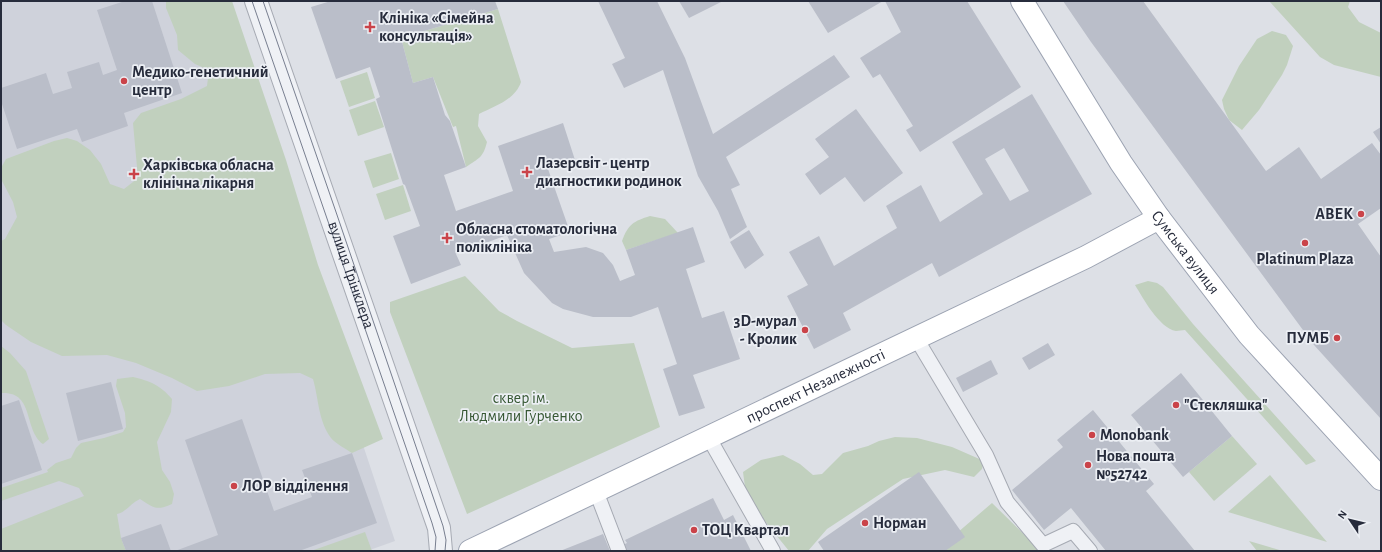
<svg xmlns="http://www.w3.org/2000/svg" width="1382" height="552" viewBox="0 0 1382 552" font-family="'Alegreya Sans',sans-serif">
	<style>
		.built { fill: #cfd2db }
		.green { fill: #c1d0be }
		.building { fill: #babec9; fill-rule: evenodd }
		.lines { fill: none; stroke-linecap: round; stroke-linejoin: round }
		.lane-casing { stroke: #a6aab3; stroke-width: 16 }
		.street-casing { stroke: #a6aab3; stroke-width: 24 }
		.primary-casing { stroke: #9ca3b2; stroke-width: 24 }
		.lane { stroke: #eff1f5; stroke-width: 14 }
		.street { stroke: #eff1f5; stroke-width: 22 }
		.primary { stroke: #fff; stroke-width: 22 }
		.tram { stroke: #777e8f; stroke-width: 1 }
		.poi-dot { fill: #ca4349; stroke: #eceff4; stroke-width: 1.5 }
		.labels { text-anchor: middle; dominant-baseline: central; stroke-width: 3.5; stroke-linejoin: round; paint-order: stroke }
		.poi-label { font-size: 16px; font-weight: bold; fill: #272c3c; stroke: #eceff4; text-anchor: start }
		.street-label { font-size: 16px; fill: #272c3c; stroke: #eceff4 }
		.park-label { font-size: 16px; fill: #375834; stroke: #eceff4 }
	</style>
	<rect width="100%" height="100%" fill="#dde0e6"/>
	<!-- built -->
	<path class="built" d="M1,1H208L364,448L395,541L367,551H1Z"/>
	<!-- green -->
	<g class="green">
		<path d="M166,1H232L286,160L318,265L383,439L352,453C346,449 336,444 331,438C318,420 319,400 313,379L300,373L265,374L229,386L197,391L172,378L136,363L107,355L62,356L31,342L6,325L1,320V241L5,239L17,217L13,202L1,179V168L6,159L54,141L67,138L77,141L90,150L101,164L110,184L124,189L138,178L133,123L141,113L181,99L207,86L209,70L195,64L178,50L177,35L166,8Z"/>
		<path d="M1269,1H1350L1348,7L1359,22L1381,33V77L1334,65L1320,57Z"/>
		<path d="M498,9L521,82C515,100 495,106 479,114L478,126L487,142C483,158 479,158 466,167L456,126L453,127L433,77L413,83L401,38Z"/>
		<path d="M1272,31L1286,35L1293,46L1287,65L1282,75L1259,110L1242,130L1229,120L1224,109L1222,100L1239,66L1257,39Z"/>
		<path d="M367,72L375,98L349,107L340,81Z"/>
		<path d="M375,101L384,127L358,136L349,110Z"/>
		<path d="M391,153L399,179L373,188L364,161Z"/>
		<path d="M403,185L411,211L385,220L376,194Z"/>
		<path d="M650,216L665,219L678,233L626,250L622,241C628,224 634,221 650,216Z"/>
		<path d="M465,276L499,311L517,321L572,348L634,343L660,427L467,514L390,312V302Z"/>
		<path d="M1148,281L1157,283L1163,287L1193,324L1316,461L1306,465L1185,330C1182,330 1179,331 1176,331C1159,328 1143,298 1135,285Z"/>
		<path d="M1,346L10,353L26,371L49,439L43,444C23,429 35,391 1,393Z"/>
		<path d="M133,377C150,381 160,385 172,399L171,412L157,442L162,470L170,482L174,494L172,504C156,511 154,508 140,499C131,503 125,513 117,514L121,538L126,551H1V529L84,496L79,488L59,481L1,501V488L48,472L47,470L56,463L71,458L76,448L81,443L104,438L123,432L126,427L125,413L116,386L117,379Z"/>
		<path d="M1232,436L1257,464L1214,501L1189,472Z"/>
		<path d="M895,437L917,438L952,447L984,461L982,469L974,477L945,470L903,479L827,529L808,551H789L764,520L745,487L743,472L761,460L783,455L800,464L813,475L822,474L843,453L868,446L879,441Z"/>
		<path d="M1270,475L1327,542L1228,512Z"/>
		<path d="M992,503L1039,549L1046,551H936Z"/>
		<path d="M365,532L372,551H311Z"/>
		<path d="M1249,541L1283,551H1257Z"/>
	</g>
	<!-- building -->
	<g class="building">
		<path d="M125,1H152L182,93L124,113L128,126L82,142L77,129L17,149L1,101V88L46,73L53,94L72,88L67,72L99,62L103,75L117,70L97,10Z"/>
		<path d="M331,1H495L498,9L401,38L413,83L433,77L445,115L450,121L466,167L444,175L456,211L513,191L498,146L563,123L575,160L548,169L570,232L549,239L554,252L586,247L603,253L613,265L620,281L635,275L626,250L693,227L705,262L686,269L702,318L724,311L740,359L693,375L705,408L679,416L663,369L677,364L658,307L631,317H593L563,309L552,303L524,273L507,235L456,254L461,265L411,284L393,236L420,226L405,185L403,184L376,99L380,97L370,67L336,79L311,7Z"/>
		<path d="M598,1H657L685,58L713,134L834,55L850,77L726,157L740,185L731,189L747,227L730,239L718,211L698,176L663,70L624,88L612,64L625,58Z"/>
		<path d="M679,1H723L689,18Z"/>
		<path d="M808,1H883L828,33Z"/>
		<path d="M885,1H967L1021,87L920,152L906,130L913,126L880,74L873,78L860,58L901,32Z"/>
		<path d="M1063,1H1143L1266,171L1299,147L1321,179L1372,143L1381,155V208L1358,224L1381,257V419L1314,345L1091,42Z"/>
		<path d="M1032,94L1092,194L1021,232L939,277L932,263L843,313L851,330L814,349L787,296L808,285L789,252L819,236L834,266L897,228L886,206L921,185L940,222L983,194L952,142ZM1004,148L1029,191L1010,201L985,159Z"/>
		<path d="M856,109L903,173L864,202L845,177L820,195L805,174L829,157L815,139Z"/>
		<path d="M1381,127V144L1373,132Z"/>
		<path d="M749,230L764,255L745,269L730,242Z"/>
		<path d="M1048,343L1055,355L1029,370L1022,358Z"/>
		<path d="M991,360L998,374L963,392L956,378Z"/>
		<path d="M1181,373L1232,436L1183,477L1131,415Z"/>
		<path d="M111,382L123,429L78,441L66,393Z"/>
		<path d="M19,400L42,470L1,484V406Z"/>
		<path d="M1093,410L1154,484L1146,491L1195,551H1106L1071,508L1044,530L1012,490L1063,447L1057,440Z"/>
		<path d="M242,419L274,511L312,497L302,470L352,453L377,523L299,551H175L218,535L185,440Z"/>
		<path d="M919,472L965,537L945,551H824L818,542Z"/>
		<path d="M713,498L724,520L733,515L751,551H611L627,543L625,540Z"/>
		<path d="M161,524L171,551H126L121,538Z"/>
		<path d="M603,534L610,551H560Z"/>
	</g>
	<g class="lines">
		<defs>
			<g id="lane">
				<path d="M916,338L986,455L1007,502L1043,545L1073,531L1090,551"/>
				<path d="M709,438L773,551"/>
				<path d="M596,491L619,551"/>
			</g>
			<g id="street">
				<path id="s1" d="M256,1L439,528L441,551"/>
			</g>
			<g id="primary">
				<path id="s2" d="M1022,1L1121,163L1159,218L1249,335L1381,479"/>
				<path id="s3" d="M470,551L1086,257L1159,218"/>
			</g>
		</defs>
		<!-- lane casing -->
		<use href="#lane" class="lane-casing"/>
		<!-- street casing -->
		<use href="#street" class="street-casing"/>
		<!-- primary casing -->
		<use href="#primary" class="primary-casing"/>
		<!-- lane -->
		<use href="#lane" class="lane"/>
		<!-- street -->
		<use href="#street" class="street"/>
		<!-- primary -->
		<use href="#primary" class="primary"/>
		<!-- tram -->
		<g class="tram">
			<path d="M252,1L432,523L436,537L435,551"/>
			<path d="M263,1L336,212L443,526L446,540L445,551"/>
		</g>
	</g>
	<!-- markers -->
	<g class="poi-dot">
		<path d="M368 21h4v4h4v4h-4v4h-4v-4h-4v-4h4z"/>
		<circle cx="124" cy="81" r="4"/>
		<path d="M525 166h4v4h4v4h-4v4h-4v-4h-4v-4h4z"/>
		<path d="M132 168h4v4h4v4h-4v4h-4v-4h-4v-4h4z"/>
		<circle cx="1361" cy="214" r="4"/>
		<path d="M445 232h4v4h4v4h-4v4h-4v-4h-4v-4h4z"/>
		<circle cx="1305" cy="243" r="4"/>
		<circle cx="805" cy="330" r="4"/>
		<circle cx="1337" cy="338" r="4"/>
		<circle cx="1176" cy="405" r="4"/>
		<circle cx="1092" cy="435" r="4"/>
		<circle cx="1088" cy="465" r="4"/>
		<circle cx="234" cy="486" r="4"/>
		<circle cx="865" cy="523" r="4"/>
		<circle cx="694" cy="530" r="4"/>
	</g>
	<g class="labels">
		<!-- poi labels -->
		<g class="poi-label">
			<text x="379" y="18">Клініка «Сімейна<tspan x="379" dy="18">консультація»</tspan></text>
			<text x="132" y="72">Медико-генетичний<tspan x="132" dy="18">центр</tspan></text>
			<text x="536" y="163">Лазерсвіт - центр<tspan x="536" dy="18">диагностики родинок</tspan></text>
			<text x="143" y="165">Харківська обласна<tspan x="143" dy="18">клінічна лікарня</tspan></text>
			<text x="1353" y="214" text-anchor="end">АВЕК</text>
			<text x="456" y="229">Обласна стоматологічна<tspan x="456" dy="18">поліклініка</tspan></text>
			<text x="1305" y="259" text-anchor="middle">Platinum Plaza</text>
			<text x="797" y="321" text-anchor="end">3D-мурал<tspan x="797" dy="18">- Кролик</tspan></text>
			<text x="1329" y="338" text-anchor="end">ПУМБ</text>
			<text x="1184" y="405">"Стекляшка"</text>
			<text x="1100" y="435">Monobank</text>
			<text x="1096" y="456">Нова пошта<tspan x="1096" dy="18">№52742</tspan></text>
			<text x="242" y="486">ЛОР відділення</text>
			<text x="873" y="523">Норман</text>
			<text x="702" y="530">ТОЦ Квартал</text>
		</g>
		<!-- street labels -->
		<g class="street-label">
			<text stroke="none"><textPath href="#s2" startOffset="300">Сумська вулиця</textPath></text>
			<text stroke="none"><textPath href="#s1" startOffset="290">вулиця Трінклера</textPath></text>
			<text stroke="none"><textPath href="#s3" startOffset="383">проспект Незалежності</textPath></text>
		</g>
		<!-- park labels -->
		<g class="park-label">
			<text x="521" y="398">сквер ім.<tspan x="521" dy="18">Людмили Гурченко</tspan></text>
		</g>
	</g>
	<!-- border -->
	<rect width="1382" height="552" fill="none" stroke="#272c3c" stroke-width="4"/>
	<!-- north arrow -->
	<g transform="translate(1350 520) rotate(305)" stroke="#eceff4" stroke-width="3" paint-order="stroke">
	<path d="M0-3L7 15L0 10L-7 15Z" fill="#272c3c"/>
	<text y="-6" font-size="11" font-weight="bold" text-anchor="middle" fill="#272c3c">N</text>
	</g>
</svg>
